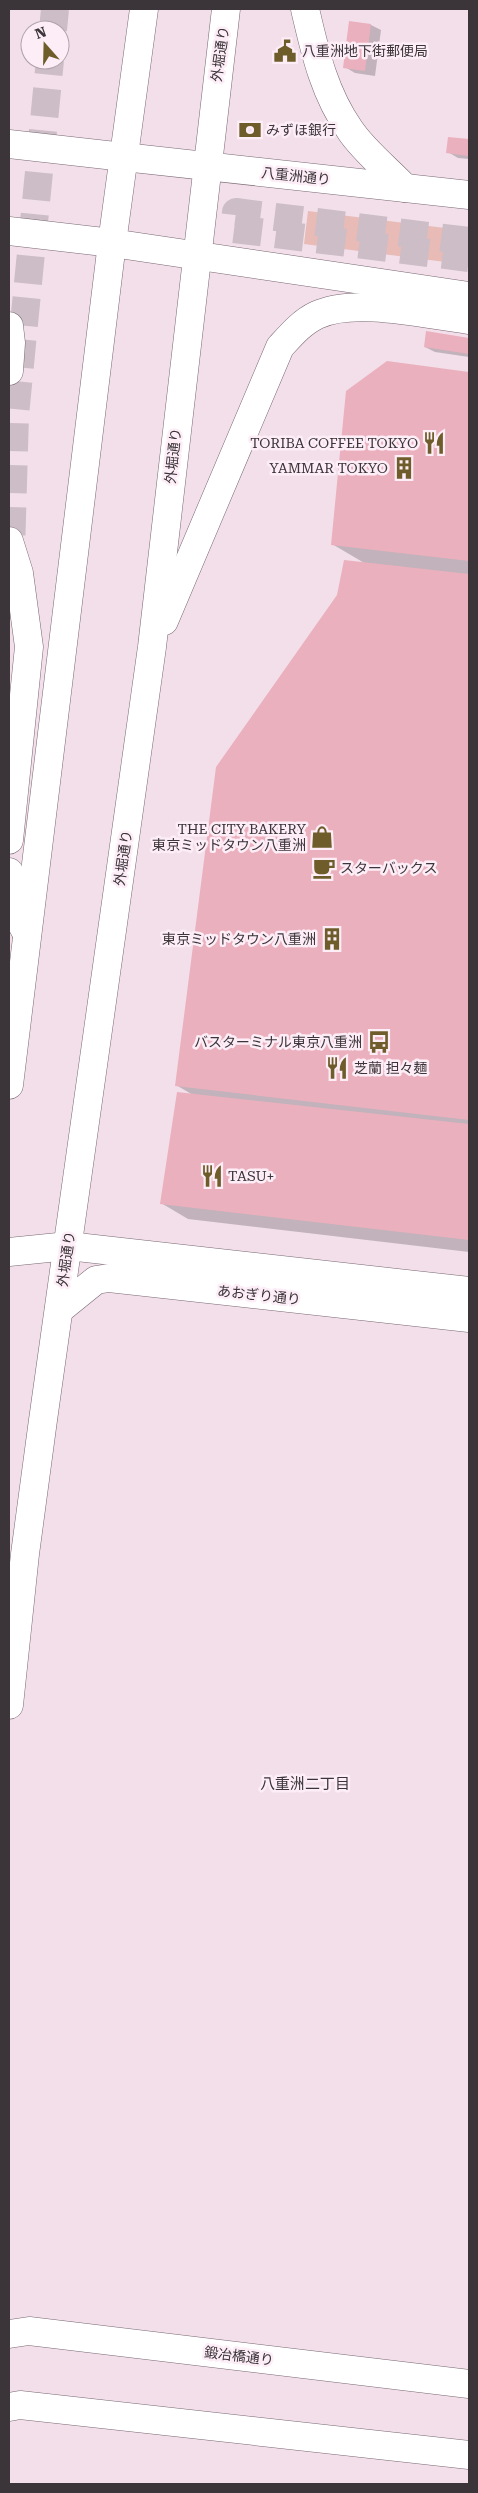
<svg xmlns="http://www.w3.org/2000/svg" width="478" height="2493" viewBox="0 0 478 2493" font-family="'Roboto Serif','Noto Sans JP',serif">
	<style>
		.green { fill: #e8bbb6 }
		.shadow { fill: #0003 }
		.building { fill: #ebb0bd }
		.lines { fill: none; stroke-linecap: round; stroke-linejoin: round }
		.minor-tunnel { stroke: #cdbdc6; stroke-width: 28; stroke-dasharray: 28 14; stroke-linecap: butt }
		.minor-casing { stroke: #796872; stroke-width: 29 }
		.major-casing { stroke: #796872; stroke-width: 29 }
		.minor { stroke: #fff; stroke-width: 28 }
		.major { stroke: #fff; stroke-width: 28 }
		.labels { text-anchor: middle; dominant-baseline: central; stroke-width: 5; stroke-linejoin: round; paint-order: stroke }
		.poi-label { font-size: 14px; fill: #3b3438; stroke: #fdedf6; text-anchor: start }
		.street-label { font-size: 14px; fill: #3b3438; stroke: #fdedf6 }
		.neighbourhood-label { font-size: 15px; fill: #3b3438; stroke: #fdedf6 }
	</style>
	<rect width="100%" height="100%" fill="#f2dfea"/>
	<!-- green -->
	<path class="green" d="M308,211L469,231V265L304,244Z"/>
	<!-- shadow -->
	<g class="shadow">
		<path d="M351,22L371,25L381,30L375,76L355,73L345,67Z"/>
		<path d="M449,138L469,141V159L458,158L448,152Z"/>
		<path d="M427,333L469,339V357L435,352L425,347Z"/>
		<path d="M388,362L469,373V1252L188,1219L161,1203L193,1095L176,1085L366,564L332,544Z"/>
	</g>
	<!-- building -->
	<g class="building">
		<path d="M349,21L371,24L365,71L343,68Z"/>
		<path d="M448,137L469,139V156L446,153Z"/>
		<path d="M426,331L469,338V354L424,347Z"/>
		<path d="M387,361L469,372V561L331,545L346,391Z"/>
		<path d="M344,560L469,574V1120L175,1086L216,767L337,595Z"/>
		<path d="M177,1092L469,1124V1240L160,1204Z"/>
	</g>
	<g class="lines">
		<!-- minor-tunnel -->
		<g class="minor-tunnel">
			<path d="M53,30L55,9"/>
			<path d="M469,241L236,212L234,229L469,258"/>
			<path d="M9,619L15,415L50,60"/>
		</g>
		<defs>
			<g id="minor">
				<path d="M9,144L124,157"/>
				<path d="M9,231L112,243"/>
				<path d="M9,326L11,343L9,371"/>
				<path d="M9,541L19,573L29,647L9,840"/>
				<path d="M9,872L11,904L27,934"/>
				<path d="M9,1252L68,1246L469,1291"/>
				<path d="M59,1310L96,1280L109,1278L469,1318"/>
				<path d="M9,2334L29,2331L469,2384"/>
				<path d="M9,2407L20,2405L469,2455"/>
			</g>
			<g id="major">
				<path d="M305,9C315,52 324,93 350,130C363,150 388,170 405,188"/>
				<path d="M124,157L469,195"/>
				<path d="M112,243L469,296"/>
				<path d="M164,621L280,347C291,335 302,322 317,315C355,297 427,315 469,320"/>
				<path d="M9,1085L112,243L144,9"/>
				<path d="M9,1705L25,1554L43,1420L152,647L226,9"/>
			</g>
		</defs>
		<!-- minor casing -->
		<use href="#minor" class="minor-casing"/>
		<!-- major casing -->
		<use href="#major" class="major-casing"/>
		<!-- minor -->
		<use href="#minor" class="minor"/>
		<!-- major -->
		<use href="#major" class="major"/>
	</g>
	<!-- icons -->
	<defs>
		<symbol id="civic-bare" viewBox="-9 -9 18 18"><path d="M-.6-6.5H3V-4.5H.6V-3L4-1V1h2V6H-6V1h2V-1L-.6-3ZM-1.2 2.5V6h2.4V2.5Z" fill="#6e5d2b" stroke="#fdedf6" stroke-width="2.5" paint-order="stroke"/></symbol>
		<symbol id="bank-bare" viewBox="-9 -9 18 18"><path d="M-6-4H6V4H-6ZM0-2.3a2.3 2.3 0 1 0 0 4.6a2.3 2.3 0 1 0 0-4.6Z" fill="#6e5d2b" stroke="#fdedf6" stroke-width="2.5" paint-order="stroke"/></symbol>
		<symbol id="restaurant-bare" viewBox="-9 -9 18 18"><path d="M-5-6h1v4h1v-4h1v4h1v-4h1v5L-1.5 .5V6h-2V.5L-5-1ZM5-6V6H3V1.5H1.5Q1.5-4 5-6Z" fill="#6e5d2b" stroke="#fdedf6" stroke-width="2.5" paint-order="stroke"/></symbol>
		<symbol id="building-bare" viewBox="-9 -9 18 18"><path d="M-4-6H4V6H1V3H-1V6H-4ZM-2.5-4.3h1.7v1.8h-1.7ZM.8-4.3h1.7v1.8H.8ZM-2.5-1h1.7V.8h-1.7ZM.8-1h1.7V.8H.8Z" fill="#6e5d2b" stroke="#fdedf6" stroke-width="2.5" paint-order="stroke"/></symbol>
		<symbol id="shop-bare" viewBox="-9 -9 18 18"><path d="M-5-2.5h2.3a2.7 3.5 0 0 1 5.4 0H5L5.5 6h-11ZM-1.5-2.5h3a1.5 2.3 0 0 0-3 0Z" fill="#6e5d2b" stroke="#fdedf6" stroke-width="2.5" paint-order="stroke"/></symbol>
		<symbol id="cafe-bare" viewBox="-9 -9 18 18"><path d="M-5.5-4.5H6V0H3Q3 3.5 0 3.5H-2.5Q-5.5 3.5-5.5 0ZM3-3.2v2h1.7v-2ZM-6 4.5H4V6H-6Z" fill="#6e5d2b" stroke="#fdedf6" stroke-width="2.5" paint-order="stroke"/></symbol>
		<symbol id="bus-bare" viewBox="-9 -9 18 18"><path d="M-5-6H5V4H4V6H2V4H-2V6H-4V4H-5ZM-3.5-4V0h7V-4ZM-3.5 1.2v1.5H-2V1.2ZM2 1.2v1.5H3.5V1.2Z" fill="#6e5d2b" stroke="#fdedf6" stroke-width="2.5" paint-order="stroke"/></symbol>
	</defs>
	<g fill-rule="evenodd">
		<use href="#civic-bare" x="269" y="35" width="32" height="32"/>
		<use href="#bank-bare" x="234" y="114" width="32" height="32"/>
		<use href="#restaurant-bare" x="418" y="427" width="32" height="32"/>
		<use href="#building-bare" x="388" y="452" width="32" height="32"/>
		<use href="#shop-bare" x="306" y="821" width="32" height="32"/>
		<use href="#cafe-bare" x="308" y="852" width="32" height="32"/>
		<use href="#building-bare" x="316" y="923" width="32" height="32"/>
		<use href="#bus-bare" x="363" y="1026" width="32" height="32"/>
		<use href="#restaurant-bare" x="321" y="1052" width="32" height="32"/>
		<use href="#restaurant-bare" x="196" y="1160" width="32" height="32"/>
	</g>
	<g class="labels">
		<!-- poi labels -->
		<g class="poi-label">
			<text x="302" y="51">八重洲地下街郵便局</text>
			<text x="266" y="130">みずほ銀行</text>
			<text x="418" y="443" text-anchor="end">TORIBA COFFEE TOKYO</text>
			<text x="388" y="468" text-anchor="end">YAMMAR TOKYO</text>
			<text x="306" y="829" text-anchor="end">THE CITY BAKERY<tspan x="306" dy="16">東京ミッドタウン八重洲</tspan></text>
			<text x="340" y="868">スターバックス</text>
			<text x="316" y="939" text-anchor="end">東京ミッドタウン八重洲</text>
			<text x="362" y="1042" text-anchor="end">バスターミナル東京八重洲</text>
			<text x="354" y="1068">芝蘭 担々麺</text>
			<text x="228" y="1176">TASU+</text>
		</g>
		<!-- street labels -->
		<g class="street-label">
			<text transform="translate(220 54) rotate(-82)">外堀通り</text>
			<text transform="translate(296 176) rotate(6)">八重洲通り</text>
			<text transform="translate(173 456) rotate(-84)">外堀通り</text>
			<text transform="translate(123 858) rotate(-82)">外堀通り</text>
			<text transform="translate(66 1259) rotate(-82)">外堀通り</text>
			<text transform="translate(259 1295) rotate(6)">あおぎり通り</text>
			<text transform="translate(239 2356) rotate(7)">鍛冶橋通り</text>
		</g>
		<!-- neighbourhood labels -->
		<g class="neighbourhood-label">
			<text x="305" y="1784">八重洲二丁目</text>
		</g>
	</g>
	<!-- border -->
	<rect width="478" height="2493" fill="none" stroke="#3b3438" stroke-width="20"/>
	<!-- north arrow -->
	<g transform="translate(45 45) rotate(340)"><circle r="24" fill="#fdedf6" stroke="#afa3aa"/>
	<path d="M0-4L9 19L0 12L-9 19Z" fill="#6e5d2b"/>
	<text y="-8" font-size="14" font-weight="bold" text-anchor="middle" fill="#3b3438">N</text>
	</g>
</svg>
